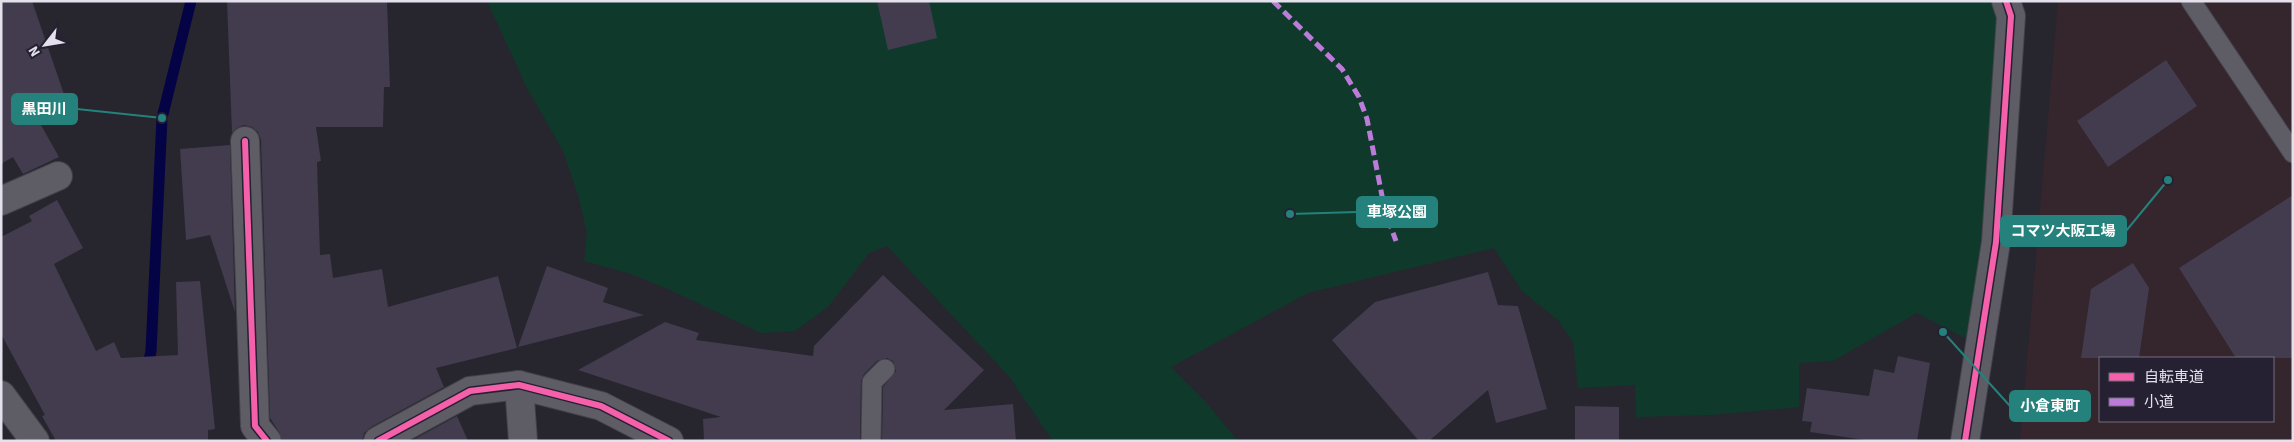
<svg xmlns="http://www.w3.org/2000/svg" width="2294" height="442" viewBox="0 0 2294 442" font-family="'Source Sans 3','Noto Sans JP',sans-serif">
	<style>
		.industrial { fill: #35252d; fill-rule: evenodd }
		.green { fill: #0f3a2b }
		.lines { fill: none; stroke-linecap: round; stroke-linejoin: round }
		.stream { stroke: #040346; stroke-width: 11 }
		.building { fill: #423c4e }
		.service-casing { stroke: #434149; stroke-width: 21 }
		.minor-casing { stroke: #434149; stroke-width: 30 }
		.tertiary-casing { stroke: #434149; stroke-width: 30 }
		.service { stroke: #5e5c64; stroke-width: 19 }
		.minor { stroke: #5e5c64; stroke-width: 28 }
		.tertiary { stroke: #5e5c64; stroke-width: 28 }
		.quiet { stroke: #bd7bd9; stroke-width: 5; stroke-dasharray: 10 5; stroke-linecap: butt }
		.cycleway-casing { stroke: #262132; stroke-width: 9 }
		.cycleway { stroke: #f560ab; stroke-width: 6 }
		.leader { fill: none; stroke: #24817b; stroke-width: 2 }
		.callout-dot { fill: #24817b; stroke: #262132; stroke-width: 2 }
		.callout { fill: #24817b; stroke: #24817b; stroke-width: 2 }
		.callout-label { font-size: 15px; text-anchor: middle; font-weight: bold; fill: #fff }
	</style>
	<rect width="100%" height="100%" fill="#27252e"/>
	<!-- industrial -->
	<path class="industrial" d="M2058,1H2293V441H2020ZM2100,358H2273V421H2100Z"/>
	<!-- green -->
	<path class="green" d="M487,1H2006L1980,346L1917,313L1833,361L1799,363V407L1712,415L1636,417L1635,385L1578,388L1573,342L1558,320L1522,291L1494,248L1308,293L1171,367L1204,400L1238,441H1053L1008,375L887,246L869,253L828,307L795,331L761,333L670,290L631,274L584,261L587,233L578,195L563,151L526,86Z"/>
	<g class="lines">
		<!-- stream -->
		<path class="stream" d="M147,370L151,351L162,118L191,1"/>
	</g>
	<!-- building -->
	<g class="building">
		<path d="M1,1H32L66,100L33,111L59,157L23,174L13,157L1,164Z"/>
		<path d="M227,1H387L390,87H384L383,127H316L321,161L317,162L320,255L330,254L333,278L382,269L388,307L498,276L517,348L436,368L444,387L371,427L364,433L362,441H282L279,432L270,418L261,140L258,132L252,127L244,125L237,128L232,133Z"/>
		<path d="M877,1H929L937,38L888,50Z"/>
		<path d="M2166,60L2197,106L2108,167L2077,121Z"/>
		<path d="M230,145L235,312L210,235L186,240L180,149Z"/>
		<path d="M2293,195V358H2236L2179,268Z"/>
		<path d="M57,200L83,248L54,264L96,351L114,342L121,358L178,355L176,282L200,281L215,429L208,430V441H56L42,416L45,415L1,334V237L32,221L29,216Z"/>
		<path d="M2133,263L2149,288L2139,358H2081L2091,289Z"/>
		<path d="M547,266L608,288L603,302L644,315L518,347Z"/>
		<path d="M1488,272L1498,305L1518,306L1547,409L1496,423L1488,390L1429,441H1419L1332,340L1375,302Z"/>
		<path d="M883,275L984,370L944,410L1013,404L1016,441H882L883,387L896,371L893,361L887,358L877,361L864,374L861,381L860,441H704L703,419L721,417L578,370L665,322L699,333L696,340L813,356L814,346Z"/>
		<path d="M1898,356L1930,363L1917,441H1872L1810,432L1812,422L1802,421L1807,388L1869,396L1874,369L1894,373Z"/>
		<path d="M1575,406L1619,407V441H1575Z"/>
		<path d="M457,416L468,441H411Z"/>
	</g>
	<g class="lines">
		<defs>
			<g id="service">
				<path d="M2191,1L2293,153"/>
				<path d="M871,441L872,382L885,369"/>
			</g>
			<g id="minor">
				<path d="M245,141L255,426L267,441"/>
				<path d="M1,201L58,176"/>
				<path d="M519,385L523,441"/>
				<path d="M1,395L35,441"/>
				<path d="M378,441L470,391L519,385L601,406L669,441"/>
			</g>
			<path id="tertiary" d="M1965,441L1996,242L2011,16L2006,1"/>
		</defs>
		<!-- service casing -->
		<use href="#service" class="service-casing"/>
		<!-- minor casing -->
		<use href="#minor" class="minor-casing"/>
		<!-- tertiary casing -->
		<use href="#tertiary" class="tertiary-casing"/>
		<!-- service -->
		<use href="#service" class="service"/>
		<!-- minor -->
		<use href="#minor" class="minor"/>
		<!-- tertiary -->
		<use href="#tertiary" class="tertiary"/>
		<!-- quiet -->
		<path class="quiet" d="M1273,1L1342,69L1359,97L1367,119L1385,211L1396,241"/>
		<defs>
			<g id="cycleway">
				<path d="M245,141L255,426L267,441"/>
				<path d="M378,441L470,391L519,385L601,406L669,441"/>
				<path d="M1965,441L1996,242L2011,16L2006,1"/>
			</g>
		</defs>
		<!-- cycleway casing -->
		<use href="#cycleway" class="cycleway-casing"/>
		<!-- cycleway -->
		<use href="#cycleway" class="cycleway"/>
	</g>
	<!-- callouts -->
	<path class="leader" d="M162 118L77 109M1290 214L1357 212M2168 180L2126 231M1943 332L2010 406"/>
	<g class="callout-dot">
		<circle cx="162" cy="118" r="5"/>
		<circle cx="1290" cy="214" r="5"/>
		<circle cx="2168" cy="180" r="5"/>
		<circle cx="1943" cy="332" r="5"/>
	</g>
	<g class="callout">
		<rect x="12" y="94" width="65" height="30" rx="5"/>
		<rect x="1357" y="197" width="80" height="30" rx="5"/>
		<rect x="2001" y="216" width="125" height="30" rx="5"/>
		<rect x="2010" y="391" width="80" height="30" rx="5"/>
	</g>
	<g class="callout-label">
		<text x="44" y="114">黒田川</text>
		<text x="1397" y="217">車塚公園</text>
		<text x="2063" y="236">コマツ大阪工場</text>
		<text x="2050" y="411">小倉東町</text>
	</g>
	<!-- border -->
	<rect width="2294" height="442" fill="none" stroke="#e4e1ed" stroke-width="5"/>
	<!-- legend -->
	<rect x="2099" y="357" width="175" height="65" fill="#262132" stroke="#726e7d"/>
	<rect x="2109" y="373" width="25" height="8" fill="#f560ab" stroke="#726e7d"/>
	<text x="2144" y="382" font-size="15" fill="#e4e1ed">自転車道</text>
	<rect x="2109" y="398" width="25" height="8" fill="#bd7bd9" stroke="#726e7d"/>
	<text x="2144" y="407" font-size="15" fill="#e4e1ed">小道</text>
	<!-- north arrow -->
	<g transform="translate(45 45) rotate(239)" stroke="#262132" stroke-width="4" paint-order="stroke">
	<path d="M0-4L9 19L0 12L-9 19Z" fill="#e4e1ed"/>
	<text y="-8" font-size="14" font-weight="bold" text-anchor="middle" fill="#e4e1ed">N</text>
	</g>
</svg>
